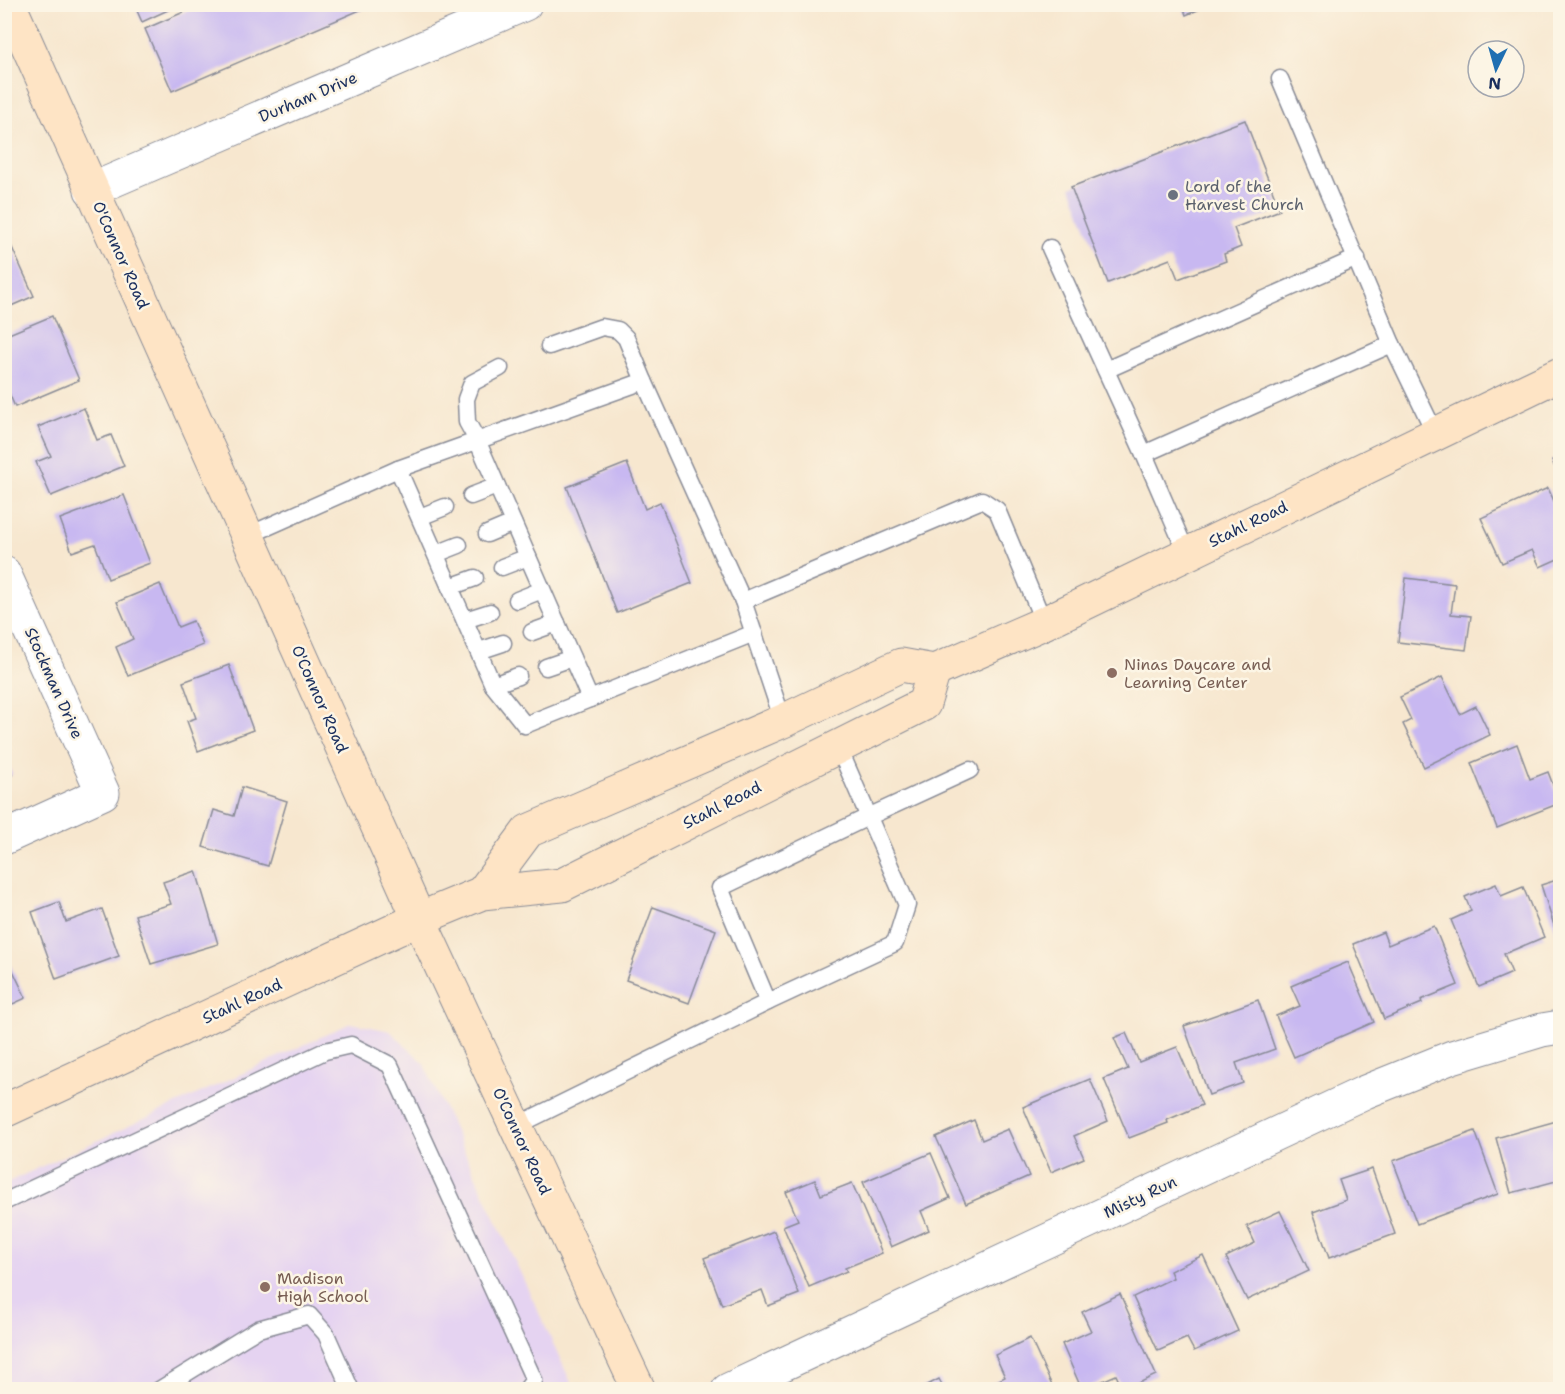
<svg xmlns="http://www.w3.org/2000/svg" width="1565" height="1394" viewBox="0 0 1565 1394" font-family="'Shantell Sans',sans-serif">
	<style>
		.built { fill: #e5d3f1 }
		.building { fill: #c8b8f1 }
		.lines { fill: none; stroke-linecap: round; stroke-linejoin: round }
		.lane-casing { stroke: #898b96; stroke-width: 19 }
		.street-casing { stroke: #898b96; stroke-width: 35 }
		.secondary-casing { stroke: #898b96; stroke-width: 35 }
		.lane { stroke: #fff; stroke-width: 16 }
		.street { stroke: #fff; stroke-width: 33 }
		.secondary { stroke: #fee4c5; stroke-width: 33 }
		.worship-dot { fill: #6b7280; stroke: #fcf5e5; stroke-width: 2 }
		.education-dot { fill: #8d6e63; stroke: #fcf5e5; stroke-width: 2 }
		.labels { text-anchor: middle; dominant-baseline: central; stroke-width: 5; stroke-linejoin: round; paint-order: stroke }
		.street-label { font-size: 16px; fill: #1b2f5e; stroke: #fcf5e5 }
		.worship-label { font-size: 16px; fill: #5b616d; stroke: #fcf5e5; text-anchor: start }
		.education-label { font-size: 16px; fill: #785e54; stroke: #fcf5e5; text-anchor: start }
	</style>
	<rect width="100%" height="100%" fill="#fcf5e5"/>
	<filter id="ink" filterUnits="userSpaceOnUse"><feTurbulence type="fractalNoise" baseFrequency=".0167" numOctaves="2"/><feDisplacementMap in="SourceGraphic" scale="12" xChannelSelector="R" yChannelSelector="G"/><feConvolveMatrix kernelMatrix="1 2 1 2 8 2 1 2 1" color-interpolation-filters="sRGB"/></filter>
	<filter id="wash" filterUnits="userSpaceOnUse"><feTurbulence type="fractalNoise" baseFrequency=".008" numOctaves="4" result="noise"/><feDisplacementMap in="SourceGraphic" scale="24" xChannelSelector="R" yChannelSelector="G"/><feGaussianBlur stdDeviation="1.35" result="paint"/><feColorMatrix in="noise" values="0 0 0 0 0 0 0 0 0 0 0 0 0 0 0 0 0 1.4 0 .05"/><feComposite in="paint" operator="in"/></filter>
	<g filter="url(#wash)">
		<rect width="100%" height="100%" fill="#f7e7cf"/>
		<!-- built -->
		<path class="built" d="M351,1023L390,1031L423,1062L574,1389H5L4,1184Z"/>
		<g id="blocks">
			<!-- building -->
			<g class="building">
				<path d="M134,4H181L142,22Z"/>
				<path d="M202,4H374L172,91L145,29Z"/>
				<path d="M1182,4H1210V5L1186,15Z"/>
				<path d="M1245,120L1280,210L1234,228L1241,247L1224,254L1226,261L1178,279L1170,259L1108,283L1071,187Z"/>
				<path d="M4,230L34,296L4,309Z"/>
				<path d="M52,316L79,380L15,407L4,381V336Z"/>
				<path d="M84,408L97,440L111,435L124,466L51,496L36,462L51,456L38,427Z"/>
				<path d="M1560,456V481L1552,460Z"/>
				<path d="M627,463L645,509L660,502L692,583L617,613L567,487Z"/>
				<path d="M1548,488L1560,514V558L1540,567L1532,550L1502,563L1481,518Z"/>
				<path d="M124,495L150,563L108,579L95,544L72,552L60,519Z"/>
				<path d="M1406,578L1455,584L1451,614L1471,616L1466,650L1398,642Z"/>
				<path d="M160,584L178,627L193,621L203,645L128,676L116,647L133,639L117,602Z"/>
				<path d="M229,665L253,730L198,751L187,721L196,718L183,682Z"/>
				<path d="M1442,677L1460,714L1476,706L1490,735L1424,767L1403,724L1411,720L1400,697Z"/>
				<path d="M1517,744L1530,779L1548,772L1560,803L1497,828L1471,763Z"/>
				<path d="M4,749L12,775L4,777Z"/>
				<path d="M242,787L287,801L268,866L203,847L214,810L234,816Z"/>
				<path d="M196,871L218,944L151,964L135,915L171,904L163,882Z"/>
				<path d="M1560,879V944L1541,885Z"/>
				<path d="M1496,884L1501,896L1523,887L1544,937L1504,954L1512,973L1479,987L1451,920L1471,911L1465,897Z"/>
				<path d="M59,902L66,922L102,909L119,956L56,979L32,912Z"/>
				<path d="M653,907L716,930L689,1003L626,980Z"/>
				<path d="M1434,926L1458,985L1421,1000L1422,1003L1384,1019L1353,944L1383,932L1388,945Z"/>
				<path d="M4,952L26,998L4,1008Z"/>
				<path d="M1348,962L1374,1022L1294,1057L1276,1016L1300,1006L1291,986Z"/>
				<path d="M1258,1000L1275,1049L1236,1063L1243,1083L1209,1095L1184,1026Z"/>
				<path d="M1126,1033L1139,1062L1177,1047L1202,1105L1167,1120L1168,1123L1129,1138L1104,1079L1128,1069L1114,1038Z"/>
				<path d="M1090,1079L1108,1121L1074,1136L1084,1158L1051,1172L1023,1107Z"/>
				<path d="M974,1120L982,1140L1008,1129L1029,1176L966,1204L936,1137Z"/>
				<path d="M1560,1120V1180L1511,1193L1496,1138Z"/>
				<path d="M1475,1131L1498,1194L1417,1224L1393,1161Z"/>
				<path d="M931,1153L950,1198L921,1211L929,1230L891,1247L863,1182Z"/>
				<path d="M1372,1169L1395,1234L1329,1258L1313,1212L1346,1200L1339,1180Z"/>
				<path d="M815,1180L821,1195L852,1183L882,1253L845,1268L847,1271L809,1287L783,1226L798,1220L786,1192Z"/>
				<path d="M1280,1211L1309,1271L1247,1300L1226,1257L1255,1243L1247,1226Z"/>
				<path d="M774,1231L799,1294L768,1306L762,1290L722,1305L704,1258Z"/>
				<path d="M1203,1255L1238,1331L1194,1351L1187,1338L1158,1351L1133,1297L1173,1278L1170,1271Z"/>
				<path d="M1120,1294L1156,1375L1124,1390H1123L1116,1375L1082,1390L1062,1344L1091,1331L1082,1312Z"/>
				<path d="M1030,1338L1054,1390H979L1005,1377L995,1355Z"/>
				<path d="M939,1379L945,1390H918Z"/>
			</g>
		</g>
	</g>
	<g filter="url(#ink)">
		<use href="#blocks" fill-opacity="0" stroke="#898b96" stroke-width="1.5"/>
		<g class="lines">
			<defs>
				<g id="lane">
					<path d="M1280,79L1392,344L1435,433"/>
					<path d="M1050,248L1144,454L1187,554"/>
					<path d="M549,346L602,327L618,330L626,338L644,381"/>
					<path d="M500,368L472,383L466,399L467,422L477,440L590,699"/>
					<path d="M1106,370L1357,258"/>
					<path d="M1144,454L1392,344"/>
					<path d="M398,469L493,685L525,725L754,633"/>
					<path d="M471,496L497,486"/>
					<path d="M420,517L445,507"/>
					<path d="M487,534L513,523"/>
					<path d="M247,536L398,469L644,381L743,601L783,721"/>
					<path d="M436,554L459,545"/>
					<path d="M502,567L528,557"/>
					<path d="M450,587L475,578"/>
					<path d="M517,600L542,590"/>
					<path d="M743,601L982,500L997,510L1044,623"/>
					<path d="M465,620L490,612"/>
					<path d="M532,632L557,623"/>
					<path d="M479,651L503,643"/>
					<path d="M546,667L572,658"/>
					<path d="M493,685L518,676"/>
					<path d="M768,1002L720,888L868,817L970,770"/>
					<path d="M516,1126L768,1002L895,943L907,905L838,746"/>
					<path d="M4,1202L325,1051L351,1045L390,1065L534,1380L526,1390"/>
					<path d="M159,1390L258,1329L309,1315L326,1334L351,1390"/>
				</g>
				<g id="street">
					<path d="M91,190L525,4"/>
					<path d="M4,573L103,793L4,838"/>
					<path d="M728,1390L1365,1092L1452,1057L1542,1030L1560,1027"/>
				</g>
				<g id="secondary">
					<path d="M9,4L419,919L639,1390"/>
					<path d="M482,893L528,831L783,721L901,665L934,671L1044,623L1560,374"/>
					<path d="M4,1111L419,919L482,893L562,885L924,704L934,671"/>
				</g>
			</defs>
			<!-- lane casing -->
			<use href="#lane" class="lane-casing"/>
			<!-- street casing -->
			<use href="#street" class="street-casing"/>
			<!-- secondary casing -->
			<use href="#secondary" class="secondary-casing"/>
			<!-- lane -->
			<use href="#lane" class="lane"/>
			<!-- street -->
			<use href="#street" class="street"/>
			<!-- secondary -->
			<use href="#secondary" class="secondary"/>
		</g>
	</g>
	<!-- markers -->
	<circle class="worship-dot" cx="1173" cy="195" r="6"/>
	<g class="education-dot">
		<circle cx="1112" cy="673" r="6"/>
		<circle cx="265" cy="1287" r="6"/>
	</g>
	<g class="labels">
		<!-- street labels -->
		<g class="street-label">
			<text transform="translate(308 97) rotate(-23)">Durham Drive</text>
			<text transform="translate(121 255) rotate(66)">O'Connor Road</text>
			<text transform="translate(1248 524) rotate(-26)">Stahl Road</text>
			<text transform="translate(54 683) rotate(66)">Stockman Drive</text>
			<text transform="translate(320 699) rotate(66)">O'Connor Road</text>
			<text transform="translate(722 805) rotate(-27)">Stahl Road</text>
			<text transform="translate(242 1001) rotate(-25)">Stahl Road</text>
			<text transform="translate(522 1141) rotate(65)">O'Connor Road</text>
			<text transform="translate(1140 1197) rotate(-25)">Misty Run</text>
		</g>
		<!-- worship labels -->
		<g class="worship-label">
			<text x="1185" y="186">Lord of the<tspan x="1185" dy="18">Harvest Church</tspan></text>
		</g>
		<!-- education labels -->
		<g class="education-label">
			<text x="1124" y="664">Ninas Daycare and<tspan x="1124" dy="18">Learning Center</tspan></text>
			<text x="277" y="1278">Madison<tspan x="277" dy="18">High School</tspan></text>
		</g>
	</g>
	<!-- margin -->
	<rect width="1565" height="1394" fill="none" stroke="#fcf5e5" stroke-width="24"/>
	<!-- north arrow -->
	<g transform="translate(1496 69) rotate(185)"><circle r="28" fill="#fcf5e5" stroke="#a2a6af" stroke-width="1.5"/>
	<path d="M0-4.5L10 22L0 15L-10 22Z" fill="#1f6fb2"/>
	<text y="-9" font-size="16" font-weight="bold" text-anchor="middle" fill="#1b2f5e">N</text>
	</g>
</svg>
